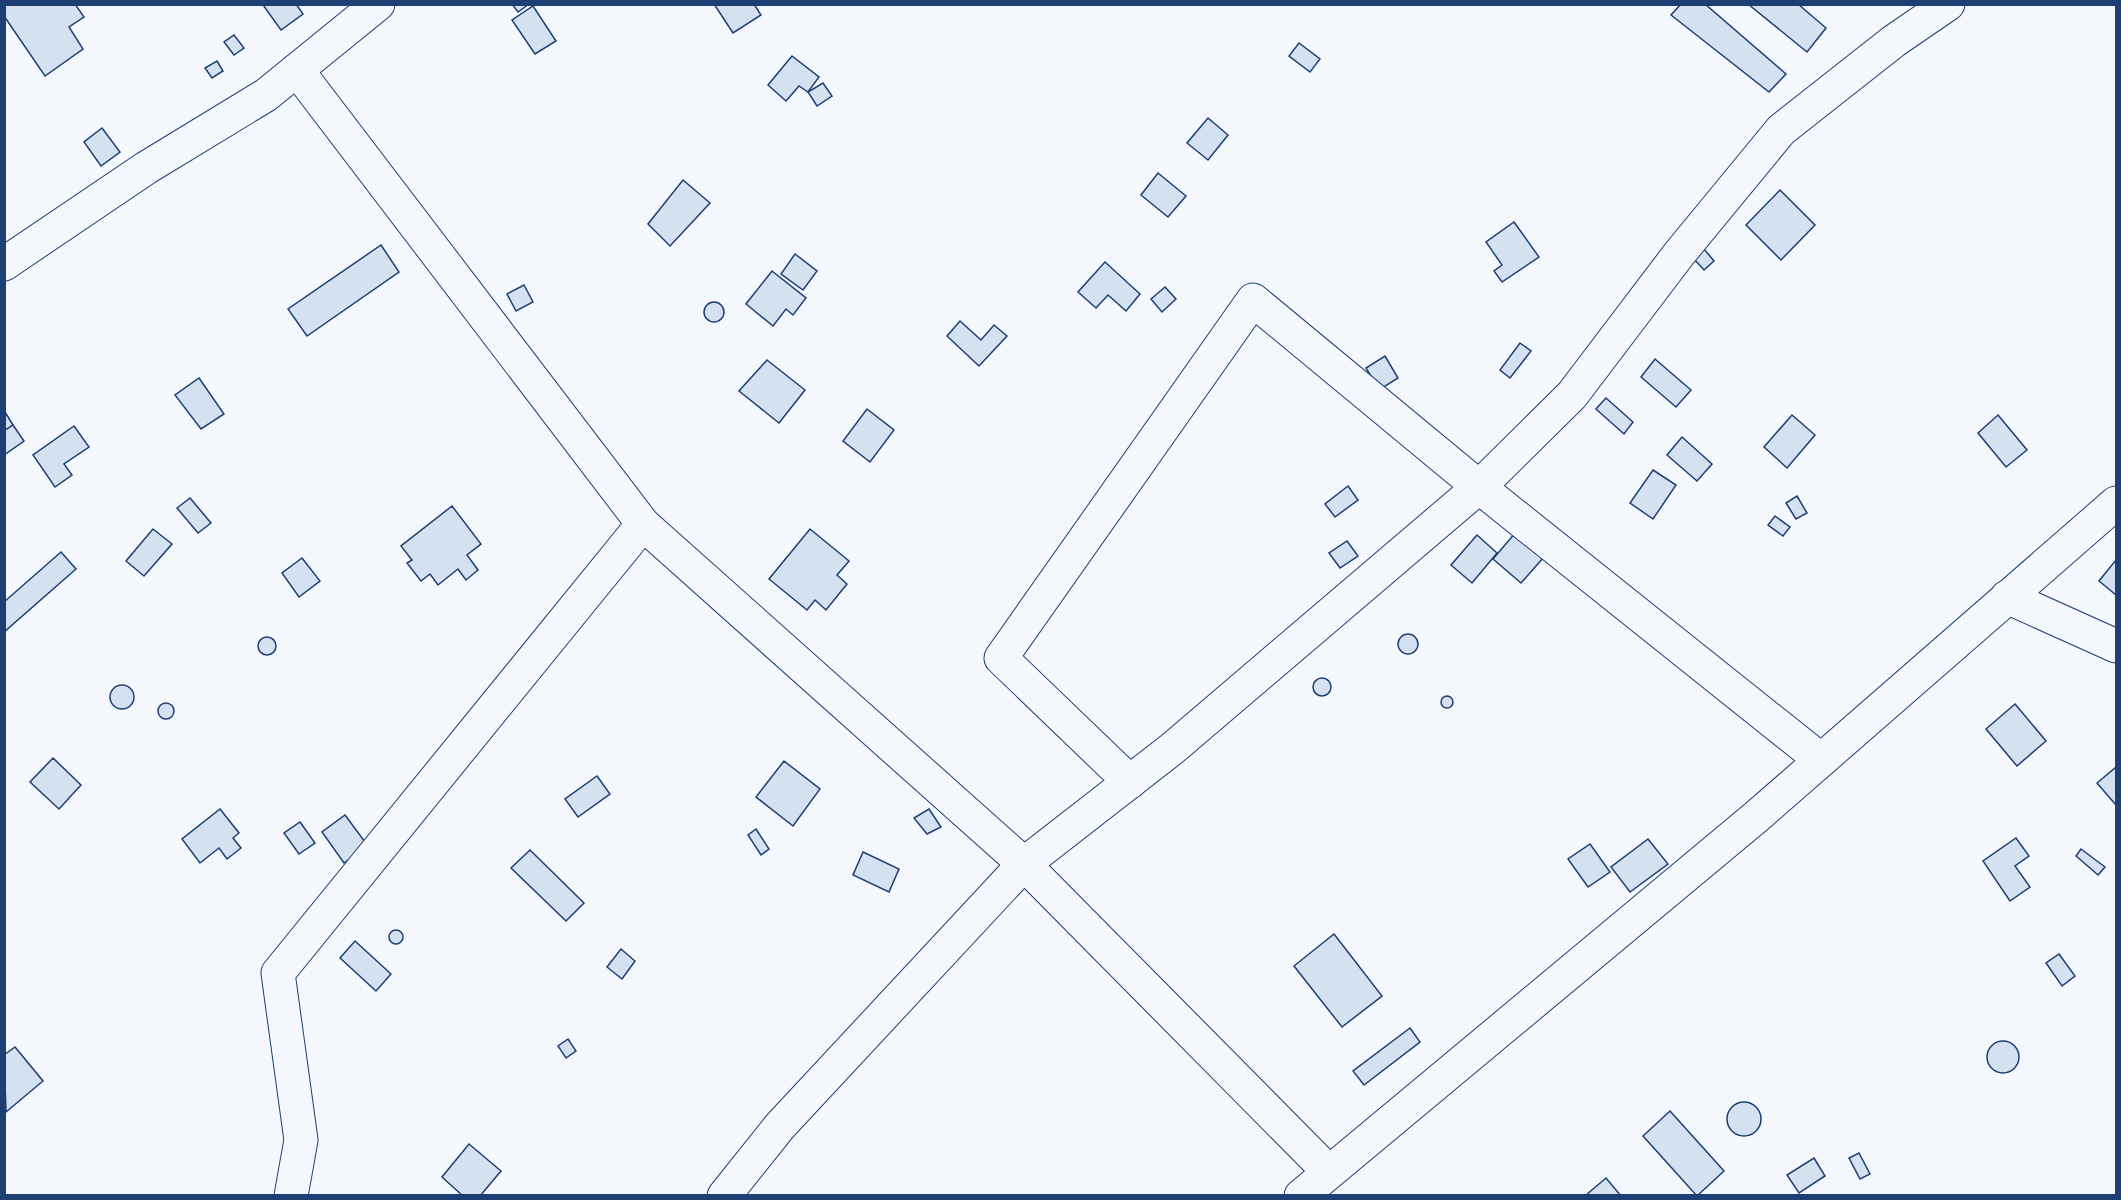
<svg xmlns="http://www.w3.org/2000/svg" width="2121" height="1200" viewBox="0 0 2121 1200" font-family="Poppins,sans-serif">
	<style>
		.building { fill: #d5e0f0; stroke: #1d3f73; stroke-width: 1.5 }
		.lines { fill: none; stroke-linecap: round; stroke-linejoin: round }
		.minor-casing { stroke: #1d3f73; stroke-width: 35 }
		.minor { stroke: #f4f7fb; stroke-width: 33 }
	</style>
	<rect width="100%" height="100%" fill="#f4f7fb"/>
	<!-- building -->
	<g class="building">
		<path d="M7,4H75L84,17L69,27L83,49L45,76L4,16V6Z"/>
		<path d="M296,4L303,14L281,30L263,5Z"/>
		<path d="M512,4H529L518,12Z"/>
		<path d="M714,4H754L761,15L733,33Z"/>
		<path d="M1681,4H1705L1786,74L1769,92L1671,15Z"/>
		<path d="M1748,4H1798L1826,28L1807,52Z"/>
		<path d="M533,6L556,41L535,54L512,20Z"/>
		<path d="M234,35L244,48L234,55L224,42Z"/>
		<path d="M1299,43L1320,59L1310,72L1289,56Z"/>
		<path d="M792,56L819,77L808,92L799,86L786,101L768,85Z"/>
		<path d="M217,61L223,71L212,78L205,68Z"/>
		<path d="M823,83L832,96L817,106L808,92Z"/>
		<path d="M1208,118L1228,135L1208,160L1187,143Z"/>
		<path d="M102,128L120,152L101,166L84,142Z"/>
		<path d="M1158,173L1186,196L1168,217L1141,195Z"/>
		<path d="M683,180L710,203L670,246L648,224Z"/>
		<path d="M1780,190L1815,225L1781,260L1746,225Z"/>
		<path d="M1514,222L1539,257L1502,282L1494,271L1502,265L1486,242Z"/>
		<path d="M381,245L399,272L307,336L288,309Z"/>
		<path d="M1704,249L1714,261L1704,270L1693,258Z"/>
		<path d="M795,254L817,271L803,290L781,274Z"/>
		<path d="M1105,262L1140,294L1126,311L1108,295L1096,308L1078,292Z"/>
		<path d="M772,271L806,298L793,315L786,309L773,326L746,304Z"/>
		<path d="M524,285L533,302L516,311L507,294Z"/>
		<path d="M1165,287L1176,299L1162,312L1151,299Z"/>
		<circle cx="714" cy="312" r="10"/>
		<path d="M960,321L981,340L994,325L1007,336L979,366L947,336Z"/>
		<path d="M1520,343L1531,351L1510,378L1500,370Z"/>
		<path d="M1385,356L1398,378L1379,390L1366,368Z"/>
		<path d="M1655,359L1691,390L1676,407L1641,377Z"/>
		<path d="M767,360L805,390L779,423L739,391Z"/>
		<path d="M199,378L224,414L201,429L175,395Z"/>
		<path d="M1606,398L1633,422L1624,434L1596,409Z"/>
		<path d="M867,409L894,430L870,462L843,441Z"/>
		<path d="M5,412L13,425L4,431V413Z"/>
		<path d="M1792,415L1815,435L1787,468L1764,447Z"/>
		<path d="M1998,415L2027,450L2006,467L1978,433Z"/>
		<path d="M13,425L24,441L4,455V431Z"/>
		<path d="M74,426L89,447L64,464L72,475L55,487L33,455Z"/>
		<path d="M1682,437L1712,464L1697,481L1667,455Z"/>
		<path d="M1653,470L1676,485L1653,519L1630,503Z"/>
		<path d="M1348,486L1358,500L1335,517L1325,504Z"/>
		<path d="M1797,496L1807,513L1796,519L1786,503Z"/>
		<path d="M190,498L211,523L198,533L177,508Z"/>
		<path d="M452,506L481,544L467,555L478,570L466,580L458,569L438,585L430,574L421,581L407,563L412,560L401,546Z"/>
		<path d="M1775,516L1790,527L1783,536L1768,525Z"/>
		<path d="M153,529L172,544L144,576L126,561Z"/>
		<path d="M810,529L849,561L837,575L847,584L826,610L815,600L807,610L769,579Z"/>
		<path d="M1516,532L1544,557L1521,583L1493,559Z"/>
		<path d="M1477,535L1497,553L1472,583L1451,565Z"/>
		<path d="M1347,541L1358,556L1340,568L1329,553Z"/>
		<path d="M61,552L76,569L4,632V602Z"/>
		<path d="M302,558L320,581L299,597L282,573Z"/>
		<path d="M2116,560V595L2099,581Z"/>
		<circle cx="1408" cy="644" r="10"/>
		<circle cx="267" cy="646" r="9"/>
		<circle cx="1322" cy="687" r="9"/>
		<circle cx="122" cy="697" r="12"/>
		<circle cx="1447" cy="702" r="6"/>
		<circle cx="166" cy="711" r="8"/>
		<path d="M2015,704L2046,741L2017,766L1986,729Z"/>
		<path d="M53,758L81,785L59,809L30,782Z"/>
		<path d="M784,761L820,789L793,826L756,797Z"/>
		<path d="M2115,768L2116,770V805L2097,783Z"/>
		<path d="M597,776L610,794L578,817L565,799Z"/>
		<path d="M220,809L239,833L233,838L241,848L227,859L219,848L200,863L182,839Z"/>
		<path d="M929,809L941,827L927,834L914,818Z"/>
		<path d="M345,815L368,846L344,863L322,832Z"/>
		<path d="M300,822L315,843L299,854L284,833Z"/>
		<path d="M756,829L769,849L761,855L748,835Z"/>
		<path d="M2016,838L2029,856L2015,866L2030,887L2010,901L1983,861Z"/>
		<path d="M1648,839L1668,864L1630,892L1611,867Z"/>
		<path d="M1590,844L1610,872L1588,887L1568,859Z"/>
		<path d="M2081,849L2105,867L2098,875L2076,856Z"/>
		<path d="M530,850L584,903L566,921L511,868Z"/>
		<path d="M863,852L899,869L889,892L853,875Z"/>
		<circle cx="396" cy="937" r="7"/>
		<path d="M1334,934L1382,996L1342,1027L1294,966Z"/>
		<path d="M355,941L391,974L376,991L340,958Z"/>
		<path d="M621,949L635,961L622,979L607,967Z"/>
		<path d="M2059,954L2075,976L2062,986L2046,963Z"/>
		<path d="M1410,1028L1420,1042L1364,1085L1353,1071Z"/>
		<path d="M568,1039L576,1051L566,1058L558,1046Z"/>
		<circle cx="2003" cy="1057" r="16"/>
		<path d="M15,1047L43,1081L6,1112L4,1055Z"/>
		<circle cx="1744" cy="1119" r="17"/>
		<path d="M1670,1111L1724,1171L1697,1196L1643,1136Z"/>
		<path d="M469,1144L501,1171L480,1196H463L442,1177Z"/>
		<path d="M1859,1153L1870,1174L1860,1179L1849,1158Z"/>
		<path d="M1814,1158L1825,1176L1799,1193L1787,1175Z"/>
		<path d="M1606,1178L1621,1196H1587L1586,1195Z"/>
	</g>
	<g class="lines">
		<defs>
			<g id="minor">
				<path d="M297,70L643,524L1024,864L1329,1172"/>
				<path d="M4,264L146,168L266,95L378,4"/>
				<path d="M2007,597L2116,646"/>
				<path d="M1130,782L1001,658L1253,300L1479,487L1821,760"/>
				<path d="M291,1196L301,1140L278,973L643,524"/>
				<path d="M724,1196L780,1126L1024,864L1173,748L1479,487L1572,395L1679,254L1781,130L1894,41L1948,4"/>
				<path d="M1301,1196L1756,817L2116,503"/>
			</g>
		</defs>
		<!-- minor casing -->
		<use href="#minor" class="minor-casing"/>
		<!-- minor -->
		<use href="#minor" class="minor"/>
	</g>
	<!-- border -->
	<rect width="2121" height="1200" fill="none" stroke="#1d3f73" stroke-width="12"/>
</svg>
